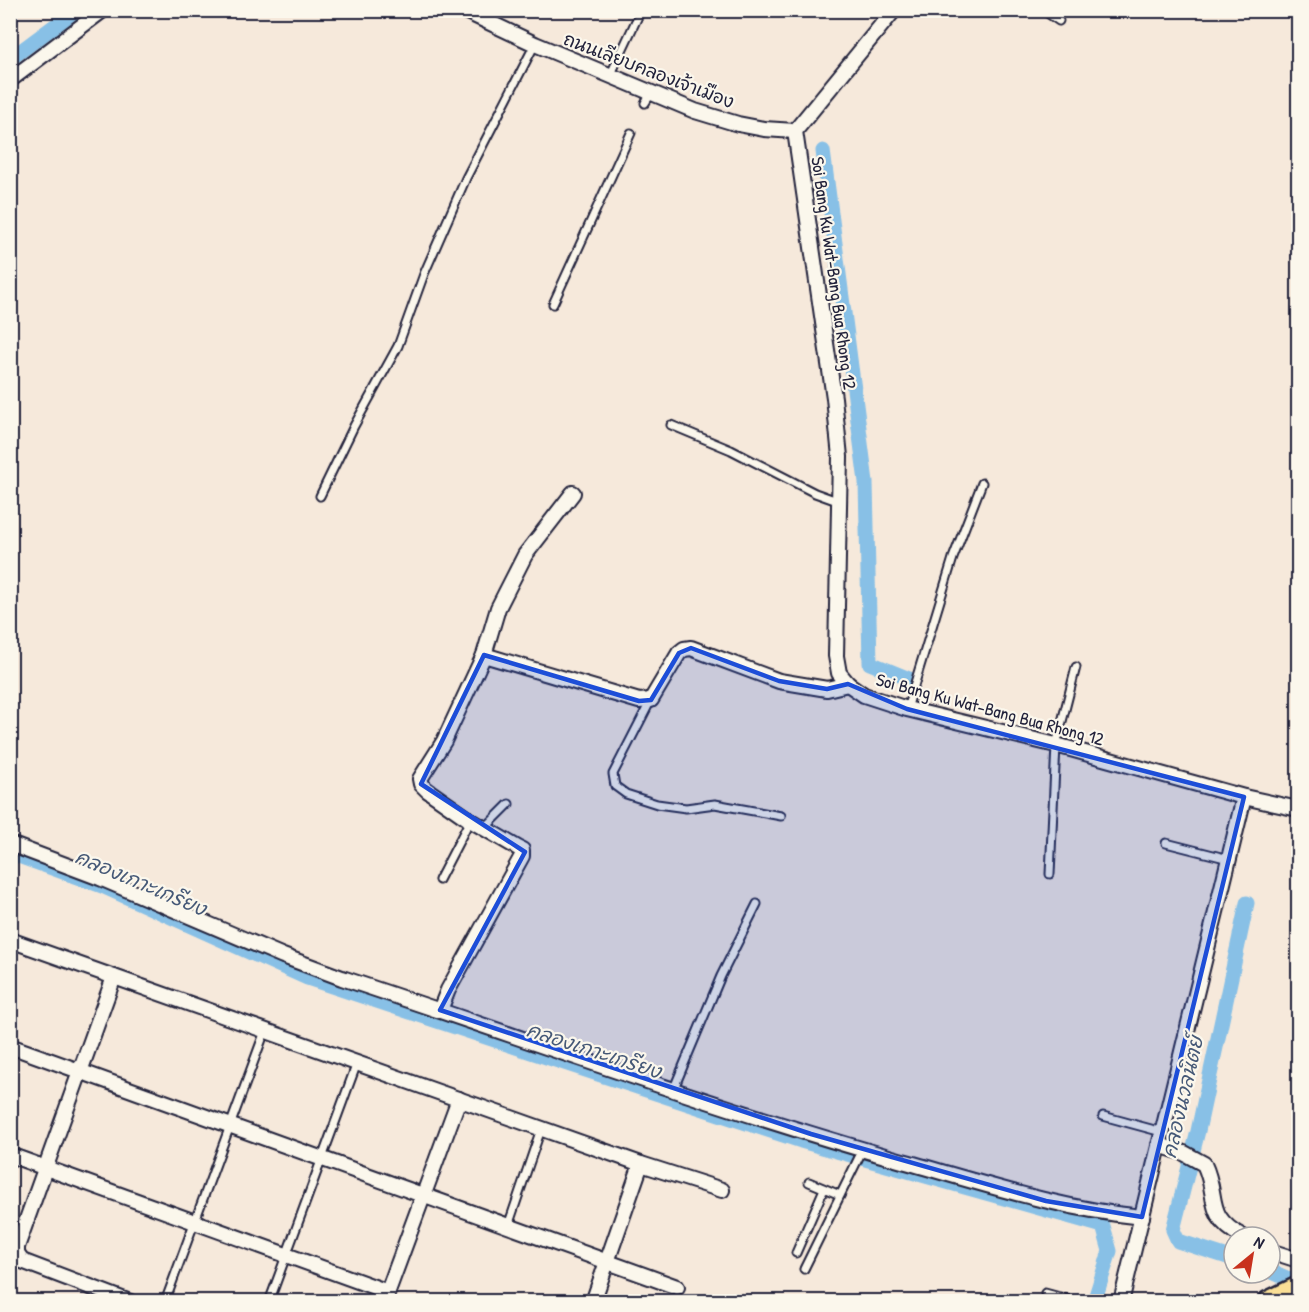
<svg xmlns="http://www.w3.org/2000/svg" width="1309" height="1312" viewBox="0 0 1309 1312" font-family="'Patrick Hand','Playpen Sans Thai',sans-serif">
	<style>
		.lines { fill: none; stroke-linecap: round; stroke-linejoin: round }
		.canal { stroke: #88c0e6; stroke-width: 15 }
		.lane-casing { stroke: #22223b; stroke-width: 11 }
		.street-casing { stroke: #22223b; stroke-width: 18 }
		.primary-casing { stroke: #22223b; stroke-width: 26 }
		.lane { stroke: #fbf7ec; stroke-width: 7 }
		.street { stroke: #fbf7ec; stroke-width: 14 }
		.primary { stroke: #fadf96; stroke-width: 21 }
		.marked { fill: #1d4ed8; fill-opacity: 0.2; stroke: #1d4ed8; stroke-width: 4.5; stroke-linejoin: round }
		.labels { text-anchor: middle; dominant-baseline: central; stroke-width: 4.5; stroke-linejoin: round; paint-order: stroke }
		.street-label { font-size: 18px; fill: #22223b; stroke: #fbf7ec }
		.water-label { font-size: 20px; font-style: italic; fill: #465977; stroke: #fbf7ec }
	</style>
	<rect width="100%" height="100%" fill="#f6e9db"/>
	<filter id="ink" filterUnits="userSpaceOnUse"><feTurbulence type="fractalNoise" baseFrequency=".0167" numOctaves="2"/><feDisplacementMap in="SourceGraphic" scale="12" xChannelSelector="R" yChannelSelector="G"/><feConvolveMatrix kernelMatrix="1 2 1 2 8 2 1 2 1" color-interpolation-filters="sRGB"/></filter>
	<g filter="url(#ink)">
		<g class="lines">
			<!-- canal -->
			<g class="canal">
				<path d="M10,59L76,10"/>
				<path d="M823,151L866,482L870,663L909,679"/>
				<path d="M10,853L102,886L307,978L801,1141L1103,1226L1110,1251L1094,1302"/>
				<path d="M1234,1259L1178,1241L1173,1230L1198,1131L1247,903"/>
				<path d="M1270,1271L1298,1283"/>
			</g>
			<defs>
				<g id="lane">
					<path d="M1043,10L1059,21"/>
					<path d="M610,76L641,10"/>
					<path d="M645,103L652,92"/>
					<path d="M553,304L631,133"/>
					<path d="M671,425L731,450L815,493L840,502"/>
					<path d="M320,496L354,426L398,346L424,274L466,178L535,44"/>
					<path d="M651,700L613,774L615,786L626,794L657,804L686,808L715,804L781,816"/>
					<path d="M907,709L953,558L982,483"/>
					<path d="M485,828L509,804"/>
					<path d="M1166,843L1229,859"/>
					<path d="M1050,874L1056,745L1076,667"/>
					<path d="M439,880L470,820"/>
					<path d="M674,1088L721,976L757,904"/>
					<path d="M1103,1116L1162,1132"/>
					<path d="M809,1182L840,1195"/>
					<path d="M508,1226L541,1129"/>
					<path d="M796,1253L824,1189"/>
					<path d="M804,1269L863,1149"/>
					<path d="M1045,1293L1078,1302"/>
					<path d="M165,1302L265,1031"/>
					<path d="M269,1302L357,1063"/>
				</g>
				<g id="street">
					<path d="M463,10L535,44L695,111L738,124L764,129L795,131"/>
					<path d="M894,10L795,131L834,398L840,457L836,656L839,673L848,684L864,695L907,709L1056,745L1244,797L1121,1302"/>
					<path d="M10,80L103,10"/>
					<path d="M484,655L639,701L651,700L679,653L684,649L691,648L779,681L827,689L848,684"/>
					<path d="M1244,797L1298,809"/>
					<path d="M10,844L100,878L283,956L342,978C527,1039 712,1107 899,1160C979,1182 1058,1209 1142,1217"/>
					<path d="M10,940L641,1164L722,1190"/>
					<path d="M114,977L17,1247V1254L22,1261L130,1302"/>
					<path d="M440,1010L448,990L522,856V850L518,848L470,820L427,790L421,784L420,779L444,741L484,655L498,608L525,555L573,493"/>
					<path d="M10,1046L677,1287"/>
					<path d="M1159,1145L1184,1153L1204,1164C1220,1198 1203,1215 1243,1237"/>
					<path d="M10,1155L388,1292"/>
					<path d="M1270,1251L1298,1260"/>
					<path d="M384,1302L459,1099"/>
					<path d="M593,1302L641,1164"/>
				</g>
				<path id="primary" d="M1269,1302L1298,1288"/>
			</defs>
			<!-- lane casing -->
			<use href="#lane" class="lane-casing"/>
			<!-- street casing -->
			<use href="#street" class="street-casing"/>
			<!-- primary casing -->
			<use href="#primary" class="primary-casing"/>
			<!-- lane -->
			<use href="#lane" class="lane"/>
			<!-- street -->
			<use href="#street" class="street"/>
			<!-- primary -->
			<use href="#primary" class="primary"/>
		</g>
	</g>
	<!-- marked area -->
	<path class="marked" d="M691,648L779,681L827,689L848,684L907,709L1244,797L1142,1217L1046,1201L811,1134L440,1010L525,852L421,784L484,655L639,701L651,700L679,653Z"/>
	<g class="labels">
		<!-- street labels -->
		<g class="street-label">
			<text transform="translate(649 70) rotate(21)">ถนนเลียบคลองเจ้าเมือง</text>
			<text transform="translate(834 273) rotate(82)">Soi Bang Ku Wat-Bang Bua Rhong 12</text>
			<text transform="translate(990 709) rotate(15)">Soi Bang Ku Wat-Bang Bua Rhong 12</text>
		</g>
		<!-- water labels -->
		<g class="water-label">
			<text transform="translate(141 882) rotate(23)">คลองเกาะเกรียง</text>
			<text transform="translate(594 1050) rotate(18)">คลองเกาะเกรียง</text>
			<text transform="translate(1182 1097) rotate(-77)">คลองนวลนิตย์</text>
		</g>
	</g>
	<!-- margin -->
	<rect width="1309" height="1312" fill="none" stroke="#fbf7ec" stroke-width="36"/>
	<rect x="18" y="18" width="1273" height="1276" fill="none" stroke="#22223b" stroke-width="2" filter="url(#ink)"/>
	<!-- north arrow -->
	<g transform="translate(1252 1255) rotate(30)"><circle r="28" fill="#fbf7ec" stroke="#a4a2a5" stroke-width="1.5"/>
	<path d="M0-4.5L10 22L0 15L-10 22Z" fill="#c8321e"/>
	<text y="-9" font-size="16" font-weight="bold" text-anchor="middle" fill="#22223b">N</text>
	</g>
</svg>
